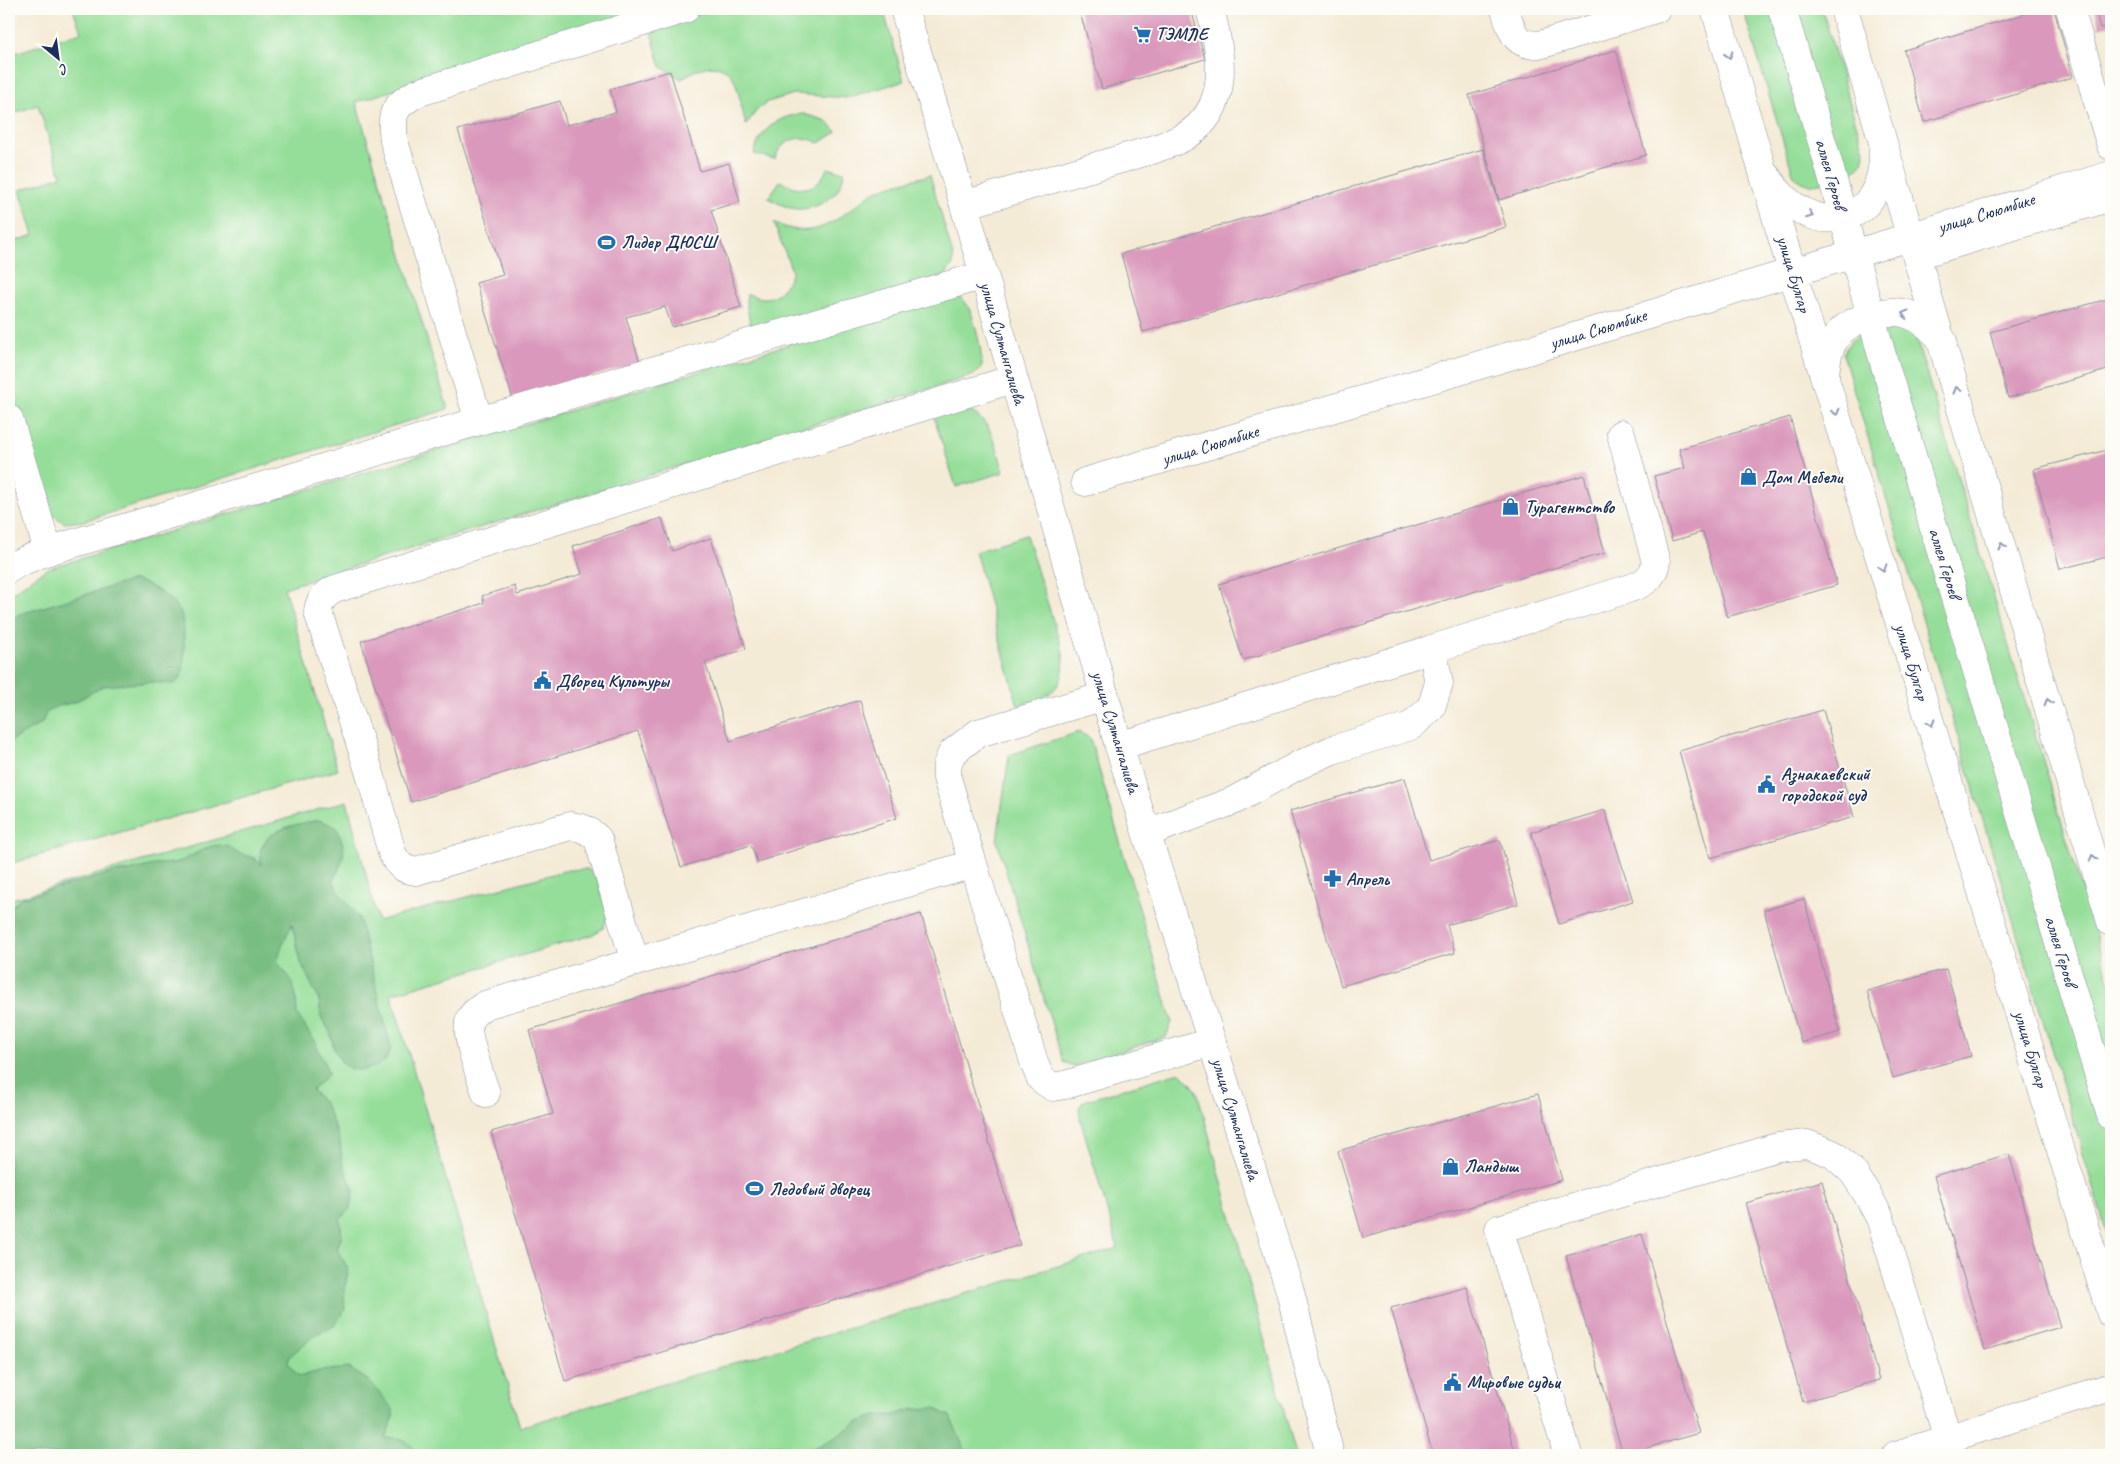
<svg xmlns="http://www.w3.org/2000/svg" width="2120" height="1464" viewBox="0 0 2120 1464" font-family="Caveat,sans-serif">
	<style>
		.green { fill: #95de99; stroke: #58867c }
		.forest { fill: #78bd81; stroke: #4a7670 }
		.building { fill: #da99bc }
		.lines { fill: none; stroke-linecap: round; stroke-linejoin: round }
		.minor-casing { stroke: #888d9a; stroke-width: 29 }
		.minor { stroke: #fff; stroke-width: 28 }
		.oneway { stroke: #8d97ae }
		.labels { text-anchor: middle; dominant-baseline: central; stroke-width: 4; stroke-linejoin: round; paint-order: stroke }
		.poi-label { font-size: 18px; font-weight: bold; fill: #1b2f5e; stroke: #fdfcf7; text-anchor: start }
		.street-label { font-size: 18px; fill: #1b2f5e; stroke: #fdfcf7 }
	</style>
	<rect width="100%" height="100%" fill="#fdfcf7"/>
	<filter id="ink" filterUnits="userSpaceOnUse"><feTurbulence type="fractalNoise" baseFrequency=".02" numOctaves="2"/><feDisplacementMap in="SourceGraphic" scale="10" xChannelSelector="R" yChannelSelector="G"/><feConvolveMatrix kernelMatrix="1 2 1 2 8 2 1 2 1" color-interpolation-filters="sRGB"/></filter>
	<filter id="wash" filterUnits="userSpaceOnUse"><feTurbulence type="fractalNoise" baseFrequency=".0096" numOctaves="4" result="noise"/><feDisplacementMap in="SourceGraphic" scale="20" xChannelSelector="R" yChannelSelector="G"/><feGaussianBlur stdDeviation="1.12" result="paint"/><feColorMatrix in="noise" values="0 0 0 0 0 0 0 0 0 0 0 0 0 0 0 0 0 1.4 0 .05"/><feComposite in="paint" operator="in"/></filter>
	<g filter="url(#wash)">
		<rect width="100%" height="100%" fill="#f4ebd6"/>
		<!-- green -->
		<g class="green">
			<path d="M73,9H653L356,102L448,409L84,521L65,523L51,514L44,497L9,383V243L34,235L20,190L61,176L38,105L9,115V55L81,32Z"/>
			<path d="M714,9H883L904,81L846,98L794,94L768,102L757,110L746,125C742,111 740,95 735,82C725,57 698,66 682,79L661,67L650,29Z"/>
			<path d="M1743,9H1822L1865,154C1864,160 1863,164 1858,168C1850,175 1820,185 1809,184C1802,183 1797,179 1793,174Z"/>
			<path d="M804,114L827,121L837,132L819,143C801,133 781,139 775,159L754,154C760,129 779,115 804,114Z"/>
			<path d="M827,168L844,172C842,194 822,208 801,209C790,210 778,203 768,198L780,181C800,192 818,192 827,168Z"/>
			<path d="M930,175L953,256V265L943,278L752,334L746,302L747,294C752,295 758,298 764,298C778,299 789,283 792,271L774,223C811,239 828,227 858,204C863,200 868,195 874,192C889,184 913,180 930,175Z"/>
			<path d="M952,295C955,296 960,297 963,299C974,310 982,351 982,367L974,375L284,588L338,770L9,864V598L13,592L46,569Z"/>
			<path d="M1889,324L1902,326L1915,335L2111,986V1247L1843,354C1853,332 1868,331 1889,324Z"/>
			<path d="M958,407C993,416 994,442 1004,472L956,487L933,414Z"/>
			<path d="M1026,535L1063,652C1067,690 1050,696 1018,706L975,551Z"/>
			<path d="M1079,732L1090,738L1172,1022L1166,1037L1074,1066L1063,1062L997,841L1009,755Z"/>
			<path d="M347,801L378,921L568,870L588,869L598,880L608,916L603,928L592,935L391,994L520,1427L1118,1248L1080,1118L1079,1107L1084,1101L1179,1072L1189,1081L1197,1091L1296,1455H9V900Z"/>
		</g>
		<!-- forest -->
		<g class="forest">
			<path d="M134,580C149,583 175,599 181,614C185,625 186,669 180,679C179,680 174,684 174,684L151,682L103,686L75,702L55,707L46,713L42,723L9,742V622L20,614Z"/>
			<path d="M319,820L336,827C348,850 345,859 333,880L340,894L359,918L391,1048L386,1060L375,1067L362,1070L350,1069L341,1061L334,1049L330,1032L321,1017L319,1000L301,963L292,924L282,945L277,962L290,978L296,995L297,1014L316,1044L329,1074L312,1090L325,1104L333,1123L340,1141L342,1162L354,1190L351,1207L340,1220L342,1235L337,1249L348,1269L344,1297L345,1310L334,1326L316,1334L290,1356L288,1363L297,1375L302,1376L319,1371L349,1368L369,1381L393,1409V1419L385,1438C401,1437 410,1441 418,1455H9V909L21,898L116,872C131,872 144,867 158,864C164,863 171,864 178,862C195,857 208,840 229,847C232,848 234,852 238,853C248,857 254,855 261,865C261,860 260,853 261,849C269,827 299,824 319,820Z"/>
			<path d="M934,1408L950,1416L967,1455H719L760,1445H781L795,1449L814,1448L834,1438L856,1423L875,1416L894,1415L914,1409Z"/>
		</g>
		<g id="blocks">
			<!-- building -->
			<g class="building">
				<path d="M1079,9H1191L1205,59L1102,89Z"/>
				<path d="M2041,9H2054L2073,77L1924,122L1904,50Z"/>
				<path d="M2095,9H2111V25L2100,28Z"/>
				<path d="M1616,50L1646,155L1499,200L1469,95Z"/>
				<path d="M670,71L700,171L729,163L740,202L711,210L741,307L672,327L665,307L626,317L640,363L513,399L476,283L503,275L458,130L560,101L567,125L616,112L610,89Z"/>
				<path d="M1483,149L1506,227L1143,332L1121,254Z"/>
				<path d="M2111,298V369L2008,398L1990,332Z"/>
				<path d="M1790,417L1837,585L1727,617L1703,532L1672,541L1654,476L1685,468L1679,449Z"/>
				<path d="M2111,449V556L2060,569L2034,469Z"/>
				<path d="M1584,475L1605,553L1243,660L1219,584Z"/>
				<path d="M662,518L672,551L711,538L746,649L705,662L730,741L860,700L897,818L757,862L751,845L681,867L638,731L411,802L361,641L484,603L482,596L515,586L517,595L582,574L573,546Z"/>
				<path d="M1823,710L1854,817L1710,858L1679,751Z"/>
				<path d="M1405,778L1429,860L1500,840L1518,904L1447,925L1455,953L1341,986L1290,811Z"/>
				<path d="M1605,810L1633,901L1559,924L1531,832Z"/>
				<path d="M1804,899L1840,1032L1801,1043L1764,910Z"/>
				<path d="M921,914L1020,1245L565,1381L491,1132L553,1114L529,1030Z"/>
				<path d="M1946,969L1971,1056L1893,1078L1867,991Z"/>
				<path d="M1538,1094L1562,1180L1363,1238L1338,1151Z"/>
				<path d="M2009,1154L2060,1327L1985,1350L1934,1176Z"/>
				<path d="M1822,1181L1879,1380L1803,1402L1746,1203Z"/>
				<path d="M1642,1234L1699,1433L1623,1455L1566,1256Z"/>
				<path d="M1467,1287L1516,1455H1433L1391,1308Z"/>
			</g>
		</g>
	</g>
	<g filter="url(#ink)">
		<use href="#blocks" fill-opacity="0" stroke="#888d9a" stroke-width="1"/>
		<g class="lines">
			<defs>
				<g id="minor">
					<path d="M904,9L964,205L1119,746L1290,1291L1330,1455"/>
					<path d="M1505,9C1512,32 1515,48 1543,44L1656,9"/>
					<path d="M1715,9L1792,271L2111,1314"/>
					<path d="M1782,9L1825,152L1883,359L2111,1116"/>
					<path d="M1844,9L2111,922"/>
					<path d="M2070,9L2111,146"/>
					<path d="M1768,178C1808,241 1886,230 1883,149"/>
					<path d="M964,205L1155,149C1165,145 1175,142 1184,137C1232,109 1222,54 1210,9"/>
					<path d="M1917,255L2111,197"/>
					<path d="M1825,376C1826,362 1828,347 1837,336C1845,325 1857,320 1869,316C1902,306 1921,315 1943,341"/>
					<path d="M9,419L48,551L479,421L984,275"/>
					<path d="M479,421L394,141C391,113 392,107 417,93L685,9"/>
					<path d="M1085,482L1854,254L2111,175"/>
					<path d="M9,569L18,563L48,551"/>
					<path d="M1119,746L1432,649"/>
					<path d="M1147,833L1233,801L1297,766L1332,750L1411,726L1431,708L1439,683L1432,649L1628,589C1643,584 1653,579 1656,562L1621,434"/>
					<path d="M973,864L947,778V765L952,753L978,733L1105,696"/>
					<path d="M635,962L973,864L1035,1065L1041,1079L1053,1087L1065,1085L1212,1042"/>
					<path d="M486,1093C481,1078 465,1035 469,1022C471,1014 478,1010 485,1005L635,962L598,839C589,830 582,827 570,826L416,871C403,870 398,865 392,853L371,777L318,612C319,600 325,594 335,589L1013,379"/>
					<path d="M1568,1455L1499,1229L1778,1147L1807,1144L1833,1154L1853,1172L1867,1194L1880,1218L1948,1439"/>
					<path d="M1896,1455L2111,1387"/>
				</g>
			</defs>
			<!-- minor casing -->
			<use href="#minor" class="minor-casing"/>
			<!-- minor -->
			<use href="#minor" class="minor"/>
		</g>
		<!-- one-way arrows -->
		<defs><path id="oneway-chevron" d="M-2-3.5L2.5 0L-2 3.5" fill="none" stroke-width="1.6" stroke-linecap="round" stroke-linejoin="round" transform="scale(1.25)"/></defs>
		<g class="oneway">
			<use href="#oneway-chevron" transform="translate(1729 55) rotate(73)"/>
			<use href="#oneway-chevron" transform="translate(1810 215) rotate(21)"/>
			<use href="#oneway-chevron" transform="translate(1905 314) rotate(-165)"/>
			<use href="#oneway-chevron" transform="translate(1957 390) rotate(-106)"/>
			<use href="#oneway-chevron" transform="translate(1836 412) rotate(73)"/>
			<use href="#oneway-chevron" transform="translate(2002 546) rotate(-106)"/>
			<use href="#oneway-chevron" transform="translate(1883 568) rotate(73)"/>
			<use href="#oneway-chevron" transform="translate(2048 702) rotate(-106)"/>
			<use href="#oneway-chevron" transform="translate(1931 723) rotate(73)"/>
			<use href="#oneway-chevron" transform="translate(2093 858) rotate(-106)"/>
		</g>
	</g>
	<!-- icons -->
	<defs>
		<symbol id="supermarket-bare" viewBox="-9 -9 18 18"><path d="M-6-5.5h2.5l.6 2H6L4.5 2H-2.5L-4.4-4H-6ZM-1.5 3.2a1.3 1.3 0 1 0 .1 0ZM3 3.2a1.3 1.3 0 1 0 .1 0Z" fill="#1f6fb2" stroke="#fdfcf7" stroke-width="2.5" paint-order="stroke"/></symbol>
		<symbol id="stadium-bare" viewBox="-9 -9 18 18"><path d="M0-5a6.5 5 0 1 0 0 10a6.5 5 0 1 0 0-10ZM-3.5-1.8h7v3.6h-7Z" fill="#1f6fb2" stroke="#fdfcf7" stroke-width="2.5" paint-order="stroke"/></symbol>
		<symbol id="shop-bare" viewBox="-9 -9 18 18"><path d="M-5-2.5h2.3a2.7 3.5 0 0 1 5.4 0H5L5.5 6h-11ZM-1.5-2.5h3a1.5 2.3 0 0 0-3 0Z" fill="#1f6fb2" stroke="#fdfcf7" stroke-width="2.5" paint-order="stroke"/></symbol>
		<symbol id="civic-bare" viewBox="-9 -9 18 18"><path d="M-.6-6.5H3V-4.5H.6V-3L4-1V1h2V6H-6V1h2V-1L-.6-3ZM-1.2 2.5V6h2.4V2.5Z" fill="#1f6fb2" stroke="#fdfcf7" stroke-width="2.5" paint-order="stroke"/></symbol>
		<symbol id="pharmacy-bare" viewBox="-9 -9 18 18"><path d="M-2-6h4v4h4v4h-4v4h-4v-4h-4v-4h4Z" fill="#1f6fb2" stroke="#fdfcf7" stroke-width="2.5" paint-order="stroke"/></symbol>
	</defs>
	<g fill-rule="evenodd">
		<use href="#supermarket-bare" x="1130" y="22" width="25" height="25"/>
		<use href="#stadium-bare" x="594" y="230" width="25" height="25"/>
		<use href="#shop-bare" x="1736" y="464" width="25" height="25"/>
		<use href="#shop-bare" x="1498" y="494" width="25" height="25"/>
		<use href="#civic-bare" x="530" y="668" width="25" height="25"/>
		<use href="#civic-bare" x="1754" y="772" width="25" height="25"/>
		<use href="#pharmacy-bare" x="1320" y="866" width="25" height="25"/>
		<use href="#shop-bare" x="1438" y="1154" width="25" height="25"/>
		<use href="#stadium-bare" x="742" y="1176" width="25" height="25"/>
		<use href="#civic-bare" x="1440" y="1370" width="25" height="25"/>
	</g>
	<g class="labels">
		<!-- poi labels -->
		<g class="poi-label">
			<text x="1156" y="34">ТЭМЛЕ</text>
			<text x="621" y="242">Лидер ДЮСШ</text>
			<text x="1762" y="477">Дом Мебели</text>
			<text x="1525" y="507">Турагентство</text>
			<text x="556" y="681">Дворец Культуры</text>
			<text x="1781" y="774">Азнакаевский<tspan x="1781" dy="21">городской суд</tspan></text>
			<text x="1346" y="879">Апрель</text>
			<text x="1464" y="1166">Ландыш</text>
			<text x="769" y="1189">Ледовый дворец</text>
			<text x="1467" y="1382">Мировые судьи</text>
		</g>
		<!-- street labels -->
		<g class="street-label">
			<text transform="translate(1831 174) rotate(74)">аллея Героев</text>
			<text transform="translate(1986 213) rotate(-17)">улица Сююмбике</text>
			<text transform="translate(1794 274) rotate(73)">улица Булгар</text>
			<text transform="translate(1598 329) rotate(-17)">улица Сююмбике</text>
			<text transform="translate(1003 343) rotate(74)">улица Султангалиева</text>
			<text transform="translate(1210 445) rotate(-17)">улица Сююмбике</text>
			<text transform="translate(1945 563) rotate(73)">аллея Героев</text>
			<text transform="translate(1912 662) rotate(73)">улица Булгар</text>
			<text transform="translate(1116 732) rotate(73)">улица Султангалиева</text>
			<text transform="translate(2061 951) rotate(73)">аллея Героев</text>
			<text transform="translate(2031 1049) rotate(73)">улица Булгар</text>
			<text transform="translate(1236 1119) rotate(73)">улица Султангалиева</text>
		</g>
	</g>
	<!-- margin -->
	<rect width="2120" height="1464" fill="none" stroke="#fdfcf7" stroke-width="30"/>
	<!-- north arrow -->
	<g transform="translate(58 58) rotate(151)" stroke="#fdfcf7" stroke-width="4" paint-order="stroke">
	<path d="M0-4L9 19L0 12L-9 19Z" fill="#1b2f5e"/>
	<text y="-8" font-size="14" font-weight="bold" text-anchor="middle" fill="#1b2f5e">С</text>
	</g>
</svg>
